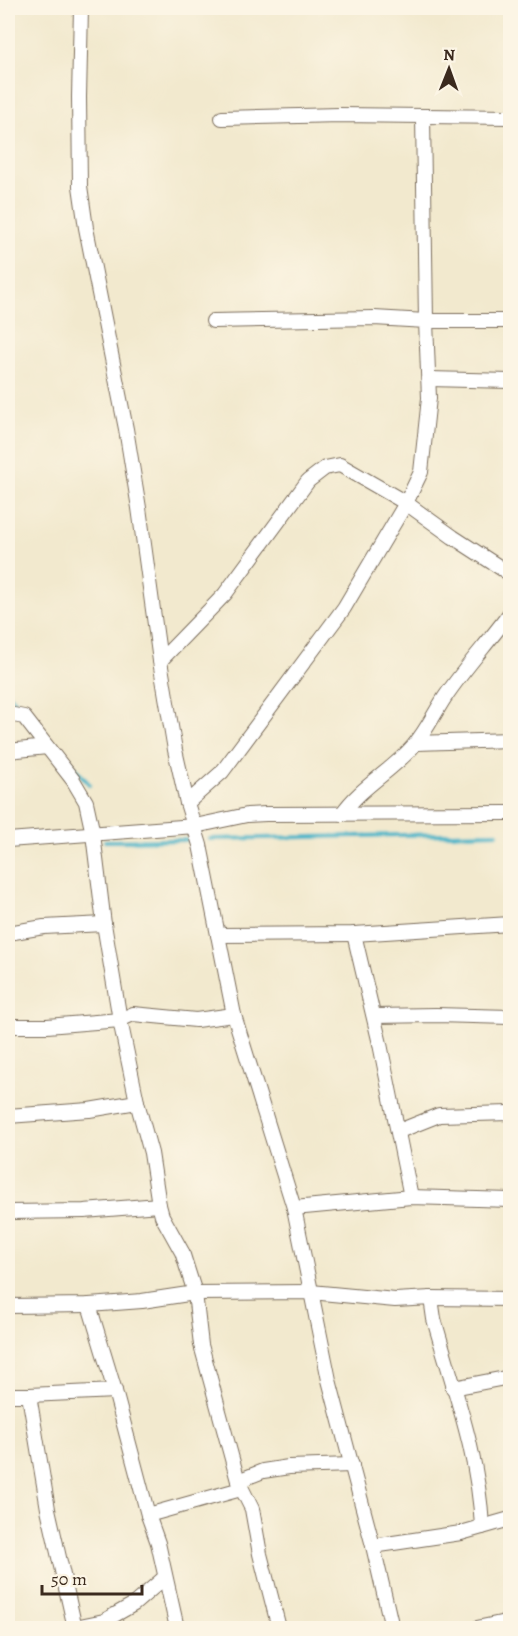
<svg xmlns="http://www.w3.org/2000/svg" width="518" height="1636" viewBox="0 0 518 1636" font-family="Alegreya,serif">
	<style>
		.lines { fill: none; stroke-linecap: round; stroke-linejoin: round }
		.stream { stroke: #4cb6c9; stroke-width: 4 }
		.minor-casing { stroke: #7b6d5c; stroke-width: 16 }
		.minor { stroke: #fff; stroke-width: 14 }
	</style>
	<rect width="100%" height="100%" fill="#fcf5e5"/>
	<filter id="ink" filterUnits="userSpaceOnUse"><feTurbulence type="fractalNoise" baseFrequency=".0167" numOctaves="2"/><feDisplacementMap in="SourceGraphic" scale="12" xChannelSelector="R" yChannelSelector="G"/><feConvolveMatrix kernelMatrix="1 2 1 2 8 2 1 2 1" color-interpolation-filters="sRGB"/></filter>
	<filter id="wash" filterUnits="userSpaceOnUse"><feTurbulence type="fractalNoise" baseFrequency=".008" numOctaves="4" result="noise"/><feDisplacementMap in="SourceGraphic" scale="24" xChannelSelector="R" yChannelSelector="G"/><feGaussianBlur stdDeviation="1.35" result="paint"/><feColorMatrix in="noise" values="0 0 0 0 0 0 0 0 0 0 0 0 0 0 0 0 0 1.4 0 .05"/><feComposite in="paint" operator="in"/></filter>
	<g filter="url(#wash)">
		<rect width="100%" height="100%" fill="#f2e9ce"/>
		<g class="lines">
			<!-- stream -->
			<g class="stream">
				<path d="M8,693L25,713"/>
				<path d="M56,747L90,785"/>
				<path d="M210,839L497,833"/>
				<path d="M105,841L187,840"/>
			</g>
		</g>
	</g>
	<g filter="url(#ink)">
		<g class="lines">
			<defs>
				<g id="minor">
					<path d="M81,8L79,97L80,186L86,228L126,429L139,508L160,661L175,750L187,803L200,845L234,1015L294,1208L329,1380L373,1546L392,1628"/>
					<path d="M423,116L426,321H510"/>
					<path d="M222,118L340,115L510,117"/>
					<path d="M429,379L510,381"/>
					<path d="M160,661L225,594L308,481L325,468L340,465L406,503L453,537L510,574"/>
					<path d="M8,714L24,717L73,780L86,802L93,834L104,924L120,1020L137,1102L151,1153L159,1205L162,1216L182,1252L195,1293L201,1345L238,1481L252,1509L260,1554L279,1628"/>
					<path d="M416,743L510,740"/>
					<path d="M8,751L47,747"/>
					<path d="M187,803L222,772L344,608L406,503L421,472L429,398L426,321L374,318L213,321"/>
					<path d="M342,814C361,786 394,770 415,744C427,730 435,712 445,697C465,667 489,642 510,613"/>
					<path d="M8,840L195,826L247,815L266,814L510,813"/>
					<path d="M8,933L44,927L104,924"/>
					<path d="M354,934L380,1044L411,1197"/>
					<path d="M218,935L354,934L510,924"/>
					<path d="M374,1016L436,1015L510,1017"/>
					<path d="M8,1026H47L120,1020L133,1014L196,1020L234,1015"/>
					<path d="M8,1116L89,1110L137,1102"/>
					<path d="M399,1131L439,1115L510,1113"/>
					<path d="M294,1208L411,1197L510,1200"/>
					<path d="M8,1212L84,1211L159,1205"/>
					<path d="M431,1298L510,1299"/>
					<path d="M89,1305L115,1391L148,1515L158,1543L177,1628"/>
					<path d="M8,1306L89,1305L142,1301L195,1293L311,1292L395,1300L431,1298L434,1319C453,1387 479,1456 482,1527L461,1533L373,1546"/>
					<path d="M453,1388L510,1377"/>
					<path d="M8,1395H29L48,1509L75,1628"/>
					<path d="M29,1395L115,1391"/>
					<path d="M238,1481L263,1471L289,1467L352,1465"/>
					<path d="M148,1515L241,1489"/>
					<path d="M482,1527L510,1519"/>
					<path d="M75,1627L104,1621L134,1604L164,1578"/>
					<path d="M477,1628L510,1621"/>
				</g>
			</defs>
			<!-- minor casing -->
			<use href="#minor" class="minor-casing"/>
			<!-- minor -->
			<use href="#minor" class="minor"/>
		</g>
	</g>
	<!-- margin -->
	<rect width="518" height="1636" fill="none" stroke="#fcf5e5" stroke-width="30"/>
	<!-- north arrow -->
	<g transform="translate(449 69) rotate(1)" stroke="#fcf5e5" stroke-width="4.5" paint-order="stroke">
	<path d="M0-4.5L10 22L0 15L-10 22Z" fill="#3b2a1e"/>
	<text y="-9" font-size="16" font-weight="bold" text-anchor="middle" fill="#3b2a1e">N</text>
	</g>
	<!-- scale -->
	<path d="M42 1585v9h100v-9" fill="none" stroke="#3b2a1e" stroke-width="3"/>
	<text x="51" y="1585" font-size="18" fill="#3b2a1e" stroke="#fcf5e5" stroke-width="4.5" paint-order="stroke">50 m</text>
</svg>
